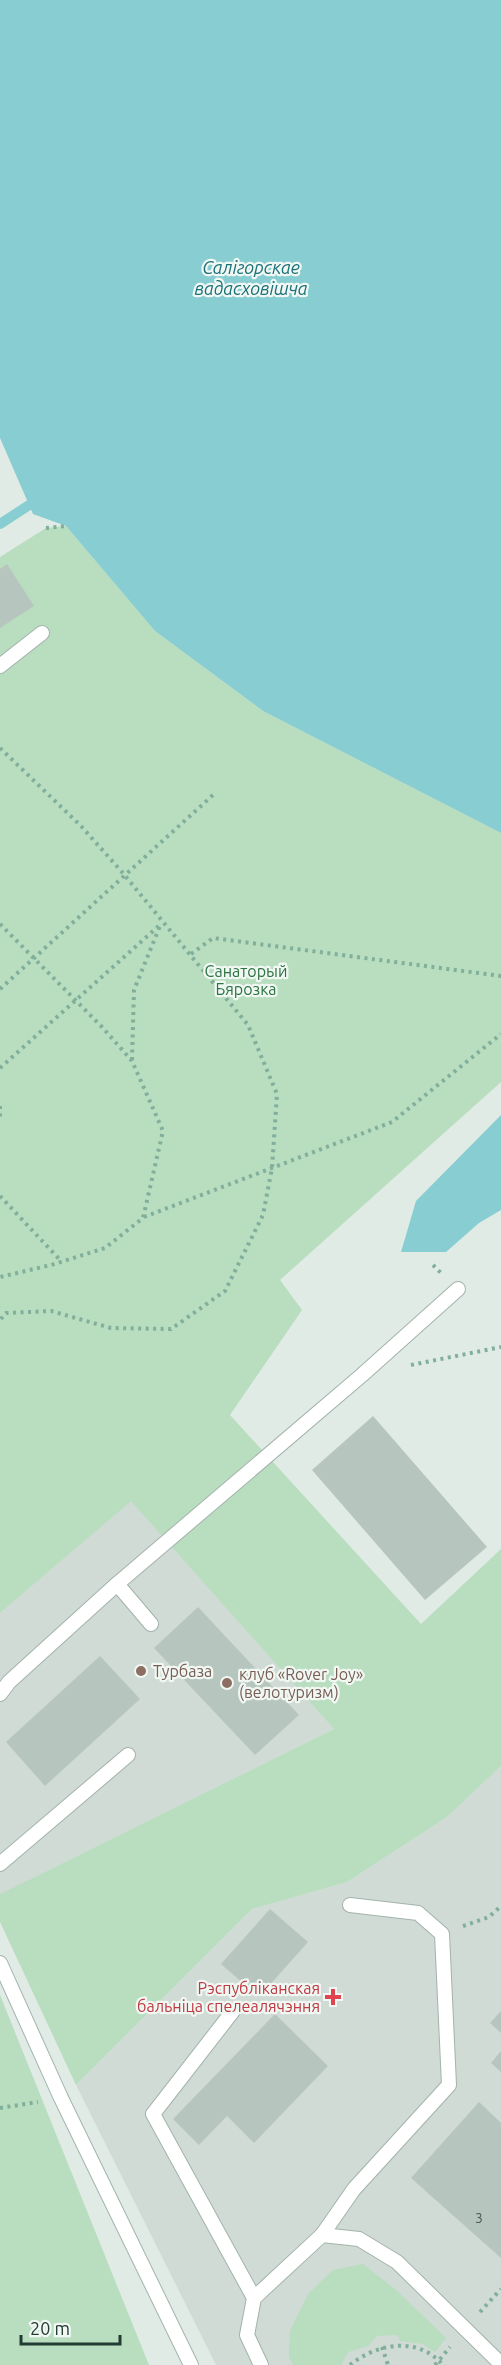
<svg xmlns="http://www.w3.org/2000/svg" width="501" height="2365" viewBox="0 0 501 2365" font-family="Ubuntu,sans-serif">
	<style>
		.built { fill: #cfdbd4 }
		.green { fill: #b9ddbf }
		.water { fill: #88cdd1 }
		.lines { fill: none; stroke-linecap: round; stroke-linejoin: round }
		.stream { stroke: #88cdd1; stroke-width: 10 }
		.building { fill: #b6c6be }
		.service-casing { stroke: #a3b3ac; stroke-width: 16 }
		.path { stroke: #81af9c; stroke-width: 4; stroke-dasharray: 3 4.5; stroke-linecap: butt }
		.service { stroke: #fff; stroke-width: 14 }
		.education-dot { fill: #8d6e63; stroke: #f1f8f4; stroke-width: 2 }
		.health-dot { fill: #e0444e; stroke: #f1f8f4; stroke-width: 2 }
		.labels { text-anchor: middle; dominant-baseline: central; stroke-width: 4.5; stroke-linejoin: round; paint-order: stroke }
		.number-label { font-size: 14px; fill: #465e55 }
		.park-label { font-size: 16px; fill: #2b7340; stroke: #f1f8f4 }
		.education-label { font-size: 16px; fill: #785e54; stroke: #f1f8f4; text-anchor: start }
		.health-label { font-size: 16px; fill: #be3a42; stroke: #f1f8f4; text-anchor: end }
		.water-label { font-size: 18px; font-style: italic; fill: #1b7178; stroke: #f1f8f4 }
	</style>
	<rect width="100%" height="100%" fill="#e0ebe5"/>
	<!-- built -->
	<g class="built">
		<path d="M131,1500L334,1729L0,1894V1613Z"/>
		<path d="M501,1766V2365H216L76,2085L252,1909L347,1882L447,1817Z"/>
	</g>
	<!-- green -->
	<g class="green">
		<path d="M66,526L155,631L263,711L501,833V1082L280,1280L302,1310L230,1415L421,1624L501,1549V1766L447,1817L347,1882L252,1909L76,2085L0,1922V1894L334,1729L131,1501L0,1613V557L46,528Z"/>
		<path d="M0,1995L149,2365H0Z"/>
		<path d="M363,2264L396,2290L446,2338L435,2352L423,2344L400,2341L397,2335L377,2336L368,2346L348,2352L341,2365H293L289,2357L290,2331L308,2294L333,2270Z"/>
	</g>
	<!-- water -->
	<g class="water">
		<path d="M0,0H501V833L263,711L155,631L66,526L33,514L0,438Z"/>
		<path d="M501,1115V1210L479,1223L446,1252H401L416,1201Z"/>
	</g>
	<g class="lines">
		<!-- stream -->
		<path class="stream" d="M0,524L40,498"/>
	</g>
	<!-- building -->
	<g class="building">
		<path d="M7,564L34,606L0,628V569Z"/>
		<path d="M373,1416L487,1547L425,1600L312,1470Z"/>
		<path d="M198,1607L299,1715L255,1755L154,1648Z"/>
		<path d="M100,1656L140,1699L45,1786L6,1742Z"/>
		<path d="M270,1909L308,1942L259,1997L221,1964Z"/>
		<path d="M501,2011V2033L490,2023Z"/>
		<path d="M275,2014L328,2066L254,2143L227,2116L199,2145L173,2119Z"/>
		<path d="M501,2051V2072L491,2063Z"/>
		<path d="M479,2102L501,2123V2258L411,2178Z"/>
	</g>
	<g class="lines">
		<defs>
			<g id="service">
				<path d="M0,666L42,633"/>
				<path d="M117,1584L362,1375L458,1289"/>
				<path d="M0,1694L9,1682L117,1584L151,1624"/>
				<path d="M0,1864L128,1755"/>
				<path d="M0,1963L61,2098L191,2365"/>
				<path d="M233,2011L153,2114L254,2298"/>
				<path d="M322,2235L354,2189L449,2085L442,1934L418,1913L350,1905"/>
				<path d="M261,2365L247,2335L254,2298L322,2235L359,2239L397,2262L501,2364"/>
			</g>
		</defs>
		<!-- service casing -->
		<use href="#service" class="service-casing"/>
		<!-- path -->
		<g class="path">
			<path d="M46,528L66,526"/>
			<path d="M0,748L81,826L122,872L248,1025L277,1094L272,1168L263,1215L225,1291L171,1329L111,1328L51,1311L6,1313L0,1320"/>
			<path d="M0,924L102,1027L132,1061L163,1131L143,1218L105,1248L51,1265L0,1277"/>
			<path d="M191,954L213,938L501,976"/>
			<path d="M0,989L213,795"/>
			<path d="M132,1060L134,990L160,926"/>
			<path d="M0,1068L162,923"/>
			<path d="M0,1106V1119"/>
			<path d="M0,1196L61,1261"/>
			<path d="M144,1217L392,1122L501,1034"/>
			<path d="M433,1265L442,1274"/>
			<path d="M411,1365L501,1347"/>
			<path d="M463,1926L489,1917L501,1906"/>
			<path d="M0,2108L38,2102"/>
			<path d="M480,2312L501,2289"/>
			<path d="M382,2347L388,2365"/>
			<path d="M350,2365C376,2344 417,2335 443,2365"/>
			<path d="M435,2365L450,2347"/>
		</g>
		<!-- service -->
		<use href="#service" class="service"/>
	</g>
	<!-- markers -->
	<g class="education-dot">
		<circle cx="141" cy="1671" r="6"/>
		<circle cx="227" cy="1683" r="6"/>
	</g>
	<path class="health-dot" d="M330 1988h6v6h6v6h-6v6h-6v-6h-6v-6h6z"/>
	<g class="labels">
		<!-- number labels -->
		<g class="number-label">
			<text x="479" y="2218">3</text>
		</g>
		<!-- park labels -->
		<g class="park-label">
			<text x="246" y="971">Санаторый<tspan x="246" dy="18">Бярозка</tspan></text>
		</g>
		<!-- education labels -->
		<g class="education-label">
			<text x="153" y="1671">Турбаза</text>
			<text x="239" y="1674">клуб «Rover Joy»<tspan x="239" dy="18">(велотуризм)</tspan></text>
		</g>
		<!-- health labels -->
		<g class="health-label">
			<text x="320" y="1988">Рэспубліканская<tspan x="320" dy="18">бальніца спелеалячэння</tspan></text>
		</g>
		<!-- water labels -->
		<g class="water-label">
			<text x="251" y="267">Салігорскае<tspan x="251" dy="21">вадасховішча</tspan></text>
		</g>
	</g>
	<!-- scale -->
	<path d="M21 2335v9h99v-9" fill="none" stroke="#213c32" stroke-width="3"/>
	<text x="30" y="2335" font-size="18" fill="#213c32" stroke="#f1f8f4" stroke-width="4.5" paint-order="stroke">20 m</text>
</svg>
